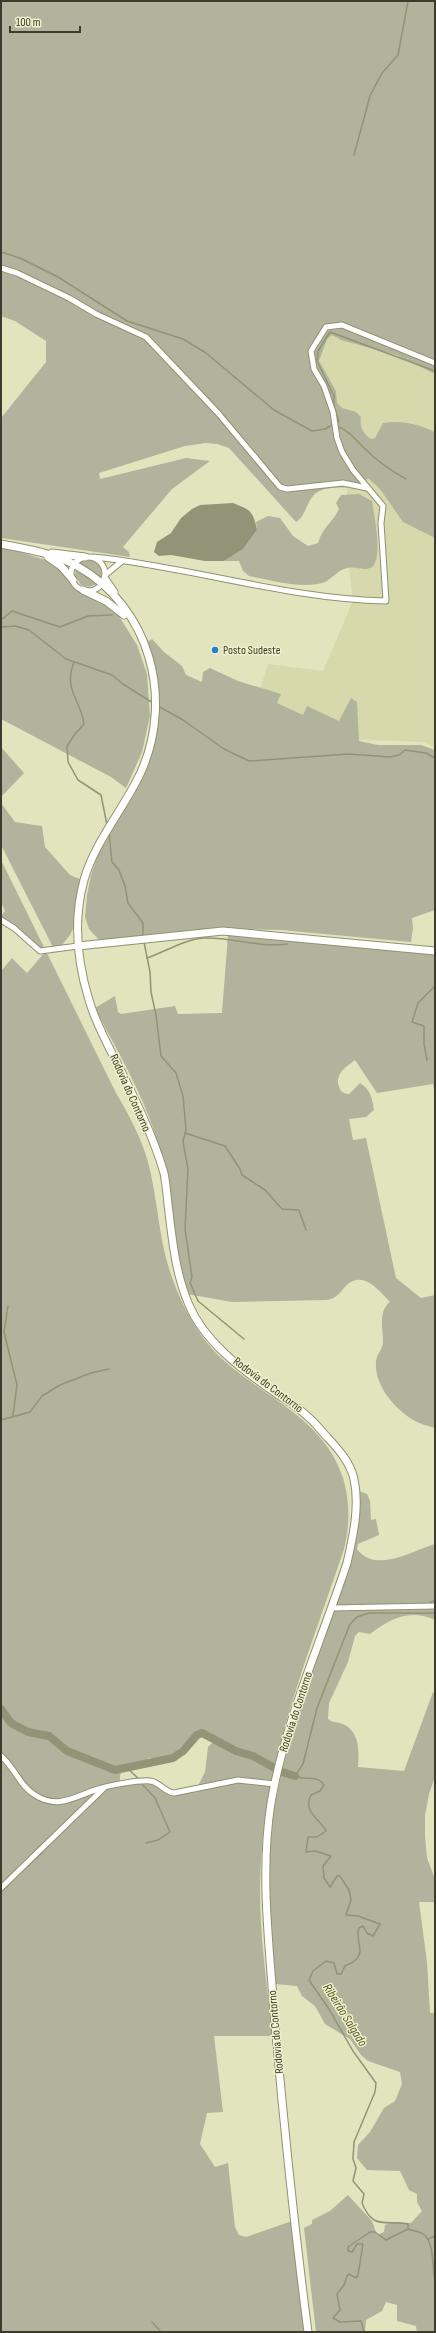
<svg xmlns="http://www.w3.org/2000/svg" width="436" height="2333" viewBox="0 0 436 2333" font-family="'Sofia Sans Condensed',sans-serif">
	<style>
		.built { fill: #d7d9ac }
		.green { fill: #b1b39c; fill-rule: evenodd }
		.water { fill: #929477 }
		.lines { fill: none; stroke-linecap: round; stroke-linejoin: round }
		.stream { stroke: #929477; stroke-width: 1.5 }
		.river { stroke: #929477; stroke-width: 8 }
		.street-casing { stroke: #90926f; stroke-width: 7 }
		.secondary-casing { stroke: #90926f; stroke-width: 9 }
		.street { stroke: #fff; stroke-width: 5 }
		.secondary { stroke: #fff; stroke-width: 7 }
		.poi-dot { fill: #2382ce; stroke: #eff1cb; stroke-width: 1.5 }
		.labels { text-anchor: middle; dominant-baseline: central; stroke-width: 3; stroke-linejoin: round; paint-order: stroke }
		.poi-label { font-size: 12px; fill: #3b3c2d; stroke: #eff1cb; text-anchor: start }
		.street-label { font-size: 12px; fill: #3b3c2d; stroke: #eff1cb }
		.water-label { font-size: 13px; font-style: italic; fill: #595a28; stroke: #eff1cb }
	</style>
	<rect width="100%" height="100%" fill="#e2e4be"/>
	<!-- built -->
	<path class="built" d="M435,272V747L423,742L337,739L243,741L268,664L323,671L353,601L347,549V476L274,417L311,292Z"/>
	<!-- green -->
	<g class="green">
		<path d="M1,1H435V374L396,355L341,340L332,335L327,339L319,361L336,391L337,403L342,408L356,412L361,417C359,426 363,434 371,439L375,438L383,423C403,420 417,424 435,432V538L403,522L380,489L368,478C355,493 339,484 322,490C306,495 308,515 296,522L229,448L217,444L206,443L185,446L99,473L100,479L186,458L210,461L172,489L123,547L129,552L130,557L1,538V418L46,362V341L15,321L1,316Z"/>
		<path d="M359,494L372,501C374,516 382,552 374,565C368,573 356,566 348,568C339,569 333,578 325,582C302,590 272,580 249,576L243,571L239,561H224L243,549L257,530L256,522L268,516L280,518L293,536L308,546L318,543C322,528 333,522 339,509L336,503L341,495Z"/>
		<path d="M1,546L52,562L76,589L104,602L117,613L137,645L147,674L150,716L142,752L126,788L111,777L1,719Z"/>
		<path d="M88,559L95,561L101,567V579L79,563Z"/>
		<path d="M76,569L97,584L89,587L81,585L75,575Z"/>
		<path d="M152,639L164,652L182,666L186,675L202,682L203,672L210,668L238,681L281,694L277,703L303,715L307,706L339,721L351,698L357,702L359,741L378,745H421L435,750V910L412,918L413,928L411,942L281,930L229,929L100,941L89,929L85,917L87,895L91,875L98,855L113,829L153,746L154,667L147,642Z"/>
		<path d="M1,747L24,773L1,797Z"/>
		<path d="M1,803L15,822L42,826L45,847L70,875L82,880L74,927L70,935L56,953L1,845Z"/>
		<path d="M1,860L116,1093C129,1115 141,1137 148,1162C156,1192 158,1224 165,1254C172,1283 186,1315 204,1339C244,1392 321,1409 343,1478C350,1501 350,1525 344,1549C310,1651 267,1753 261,1861C257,1920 266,1977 273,2036H214L223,2112L207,2113L200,2144L215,2167L228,2163L235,2227L239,2235L246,2237L295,2220L309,2332H1V971L12,958L27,973L45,952L1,923V916L5,911L1,902ZM199,1730L213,1735L214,1741L208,1747L205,1772L198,1786L172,1791L156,1781L120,1783V1776L122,1770L150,1758C169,1770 186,1737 199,1730Z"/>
		<path d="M228,935L435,952V1094L433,1084L377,1093L355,1060C346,1067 334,1074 339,1087C341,1092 344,1094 349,1094L360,1083C371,1090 372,1098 374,1110L366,1117L349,1119L353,1140L366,1138L396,1278L421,1298L435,1295V1428C429,1426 420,1424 415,1421C395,1410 374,1385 376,1362C376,1355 383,1349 383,1342C383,1329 378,1311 390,1302C378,1289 361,1268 344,1288C338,1295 335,1299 326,1300L232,1302L187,1294L182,1277C174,1229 170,1179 155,1134C141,1090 116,1049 95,1008L115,996L118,1012L121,1014L175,1006L178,1014L222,1013Z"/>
		<path d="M359,1491L367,1494L370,1501L371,1520L376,1519L379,1535L358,1544L357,1549C375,1574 412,1551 435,1544V1620C410,1608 389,1619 370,1634L359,1632L355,1636L348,1662L329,1703L328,1719C333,1723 338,1722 343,1724C360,1732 359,1751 358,1767L404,1771L433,1692L435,1695V1777L429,1794L425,1816V1836L427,1858L435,1879V1902H419L427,1962L430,2013H435V2332H417L416,2326L397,2321V2305L386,2302L382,2311L366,2320L365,2332H316L304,2228L312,2224V2220L330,2211L348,2195L372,2221L377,2235L384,2232L385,2225L392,2222L411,2223L422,2211L417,2202V2194L409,2190L400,2171L367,2170L357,2158L358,2145L370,2132L384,2108L395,2101L402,2084L400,2072L368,2061L361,2055L350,2039L325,2024L315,2006L302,1996L297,1986L275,1984L267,1895L273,1812L291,1732L351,1552L354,1492Z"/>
	</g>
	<!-- water -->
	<path class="water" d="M233,503C251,510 253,511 257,530L243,549L224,561H205L171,555L159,556L154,552L157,542L171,533L181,518L192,509L200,505Z"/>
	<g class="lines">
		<!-- stream -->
		<g class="stream">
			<path d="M354,155L370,96L382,73L398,55L408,1"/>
			<path d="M1,252L20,258L58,277L127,321L183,339L206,353L274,410L312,431L325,429L339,421L334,407V396L317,361L318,351L330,332L435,371"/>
			<path d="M337,426C349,431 354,438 363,447C375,459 391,471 406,479"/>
			<path d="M1,620L12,611L60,627L88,616L112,615"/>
			<path d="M1,627L15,626L29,630L66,659L112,675L123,684L153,703"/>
			<path d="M74,662C63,690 81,700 84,724L75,734L67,746L68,762L78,780L101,795L107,825"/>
			<path d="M158,706L183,720L224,749L249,761L349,754L390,757L399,755L405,750L426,753L435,758"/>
			<path d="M109,833L112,862L119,870L125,886L128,903L143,923V937"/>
			<path d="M144,942L150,972L151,992L156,1015L161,1056L176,1073L183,1096L186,1129L183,1142L188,1169L185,1229L192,1277L190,1283L198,1301L244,1339"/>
			<path d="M147,958C165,952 185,939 204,938C232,937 259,948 287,944"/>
			<path d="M427,1060L424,1044V1026L412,1022L418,1003L435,986"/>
			<path d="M185,1133L225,1146L240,1169L242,1175L265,1190L282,1209L299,1210L306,1230"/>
			<path d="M8,1306L4,1332L17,1385L13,1415"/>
			<path d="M1,1420L30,1412L42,1396L60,1385L91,1373L109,1369"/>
			<path d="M427,1605L435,1600"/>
			<path d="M128,1769L140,1780"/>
			<path d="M141,1783L155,1798L170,1832L158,1840L146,1843"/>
			<path d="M22,1871L42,1853"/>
			<path d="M1,1892L11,1882"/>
			<path d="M408,2229V2224C384,2220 373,2230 362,2203L364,2194L353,2181L356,2168L353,2159L354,2142L375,2092L376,2083L353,2051L329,2009L309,1980L313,1971L326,1961L334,1963L337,1974H341L345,1966C348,1964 351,1964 354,1961C367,1952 354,1939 359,1928L363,1926L367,1933L373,1936L380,1924L358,1916L346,1915L351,1900L349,1890L340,1876H337L330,1887L324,1878L323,1866L331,1856L315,1851L306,1852L308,1837H317L326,1831C321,1820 302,1812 311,1795L320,1791L324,1785C317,1774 305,1781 295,1776L303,1764L317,1708L350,1624L357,1617L369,1613H435"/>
			<path d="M408,2229C412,2231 419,2231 423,2234C435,2242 432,2269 435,2281"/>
			<path d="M428,2239L435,2236"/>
			<path d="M152,2322L161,2332"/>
			<path d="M364,2332L361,2321L340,2322L333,2318L340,2310L337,2294L344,2285L347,2276L349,2274L356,2278L358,2275L363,2244H357L352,2252L348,2251V2247L370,2232H375L386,2240L408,2229"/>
		</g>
		<!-- river -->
		<path class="river" d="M1,1709L11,1723L28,1732L49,1736L67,1751L115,1770L173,1758L183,1751L197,1735L202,1733L236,1751L253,1756L282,1772L295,1776"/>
		<defs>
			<g id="street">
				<path d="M1,268L17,273L69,298L96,314L146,337L218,413L280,487L287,489L343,483L367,488"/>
				<path d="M94,557C191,567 288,599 386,601L381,523L383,506L353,470L342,452L337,438L333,412L324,386L314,369L311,351L326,327L342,325L435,363"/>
				<circle cx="88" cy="574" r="17"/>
				<path d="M105,575L121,562"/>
				<path d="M1,920L14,928L40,951L78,946"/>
				<path d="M332,1608L435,1606"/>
				<path d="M1,1756C15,1768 19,1785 35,1795C58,1810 76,1796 98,1789C109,1785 139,1780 150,1781C160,1782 164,1792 174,1793L238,1780L275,1784"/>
				<path d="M1,1888L104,1788"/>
			</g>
			<g id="secondary">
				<path d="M1,544C26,549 54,553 77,566C150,607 174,698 141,772C124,809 95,841 84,880C73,920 77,961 89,1000C95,1021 106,1042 116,1061C134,1097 153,1135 164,1173C166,1183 167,1194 168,1204C172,1237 175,1273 189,1305C204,1341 241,1369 273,1391C284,1399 297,1406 307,1416C315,1422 321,1431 328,1438C339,1450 350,1462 354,1479C360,1506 353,1537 347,1563C321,1642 285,1721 271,1803C260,1872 269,1942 274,2011C283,2118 294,2225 308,2332"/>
				<path d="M52,553L85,557"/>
				<path d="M48,557L61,566L73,580"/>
				<path d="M105,579L114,592"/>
				<path d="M83,590L106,601L124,615"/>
				<path d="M78,946L223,931L435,951"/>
			</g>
		</defs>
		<!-- street casing -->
		<use href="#street" class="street-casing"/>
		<!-- secondary casing -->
		<use href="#secondary" class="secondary-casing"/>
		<!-- street -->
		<use href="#street" class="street"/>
		<!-- secondary -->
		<use href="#secondary" class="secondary"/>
	</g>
	<!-- markers -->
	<circle class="poi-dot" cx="215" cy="650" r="4"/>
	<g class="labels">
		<!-- poi labels -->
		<g class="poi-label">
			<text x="223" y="650">Posto Sudeste</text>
		</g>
		<!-- street labels -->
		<g class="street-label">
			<text transform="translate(130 1093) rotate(66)">Rodovia do Contorno</text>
			<text transform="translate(268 1385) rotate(37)">Rodovia do Contorno</text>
			<text transform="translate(296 1712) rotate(-72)">Rodovia do Contorno</text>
			<text transform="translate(276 2032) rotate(-95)">Rodovia do Contorno</text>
		</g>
		<!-- water labels -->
		<g class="water-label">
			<text transform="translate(345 2015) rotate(58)">Ribeirão Salgado</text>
		</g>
	</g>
	<!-- border -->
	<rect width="436" height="2333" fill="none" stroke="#3b3c2d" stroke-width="4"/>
	<!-- scale -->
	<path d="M10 26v6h70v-6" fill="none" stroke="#3b3c2d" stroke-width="2"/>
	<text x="16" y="26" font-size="12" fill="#3b3c2d" stroke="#eff1cb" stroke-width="3" paint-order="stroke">100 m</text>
</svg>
